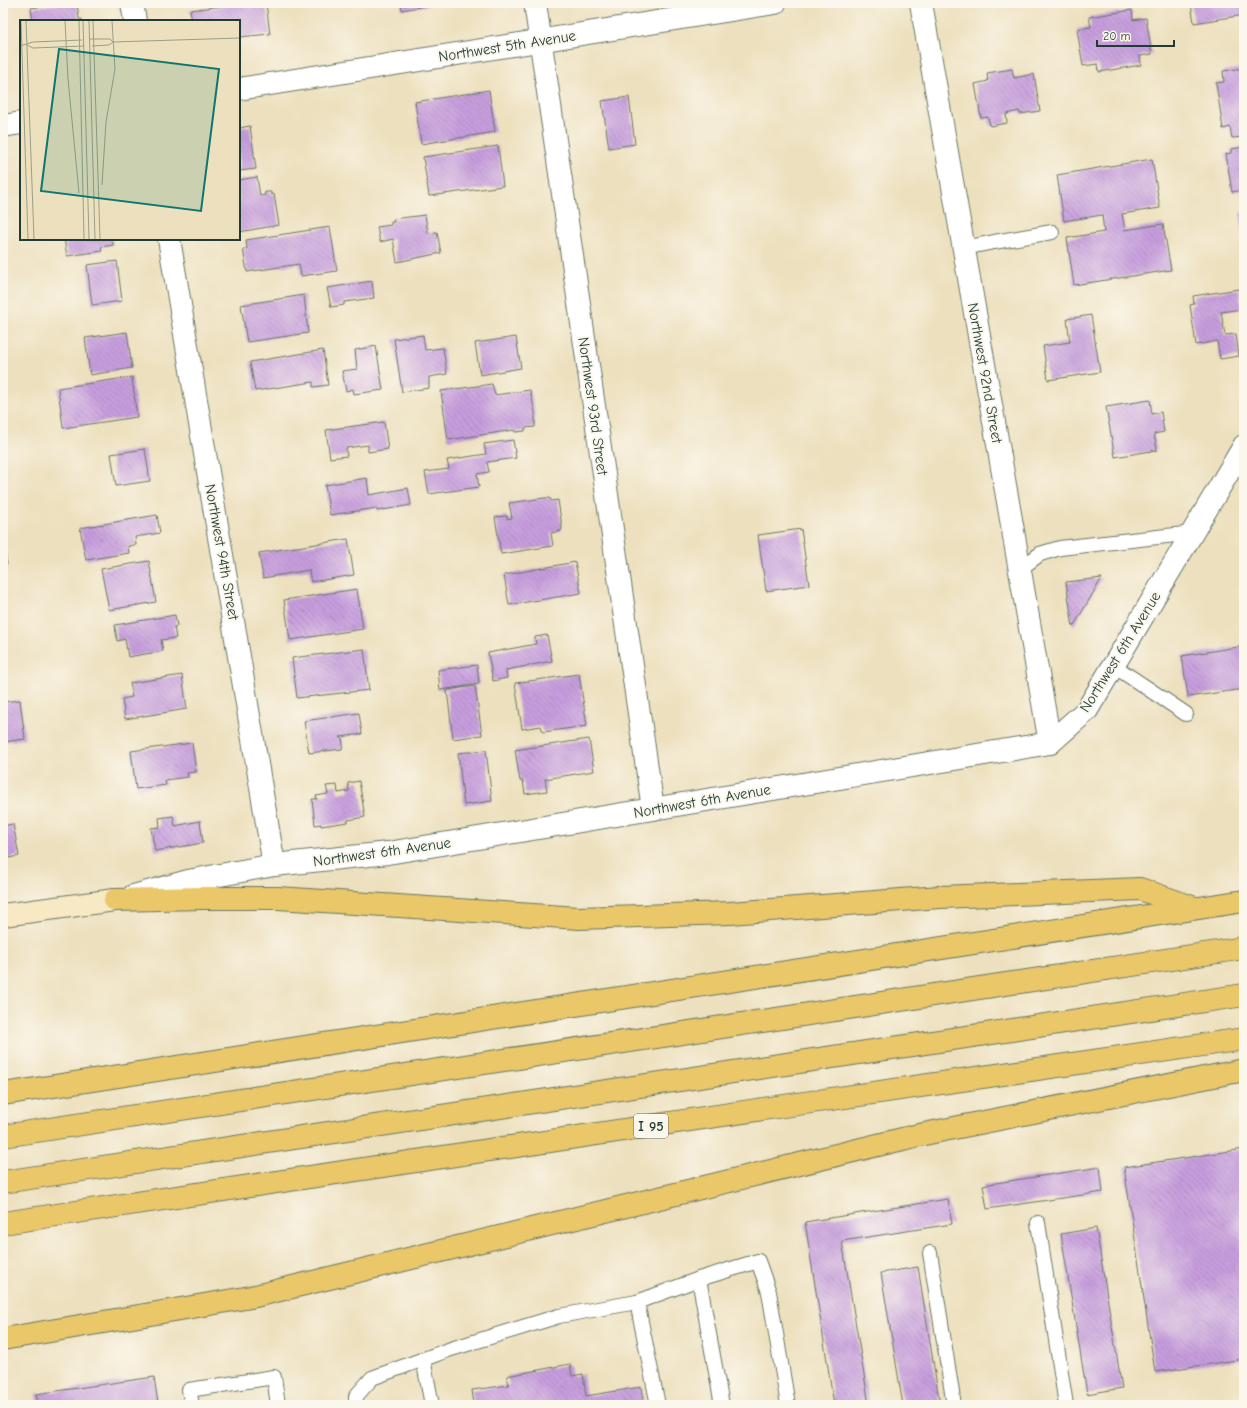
<svg xmlns="http://www.w3.org/2000/svg" width="1247" height="1408" viewBox="0 0 1247 1408" font-family="'Comic Neue',sans-serif">
	<style>
		.building { fill: url(#building-back-hatch) }
		.lines { fill: none; stroke-linecap: round; stroke-linejoin: round }
		.lane-casing { stroke: #677664; stroke-width: 16 }
		.street-casing { stroke: #677664; stroke-width: 24 }
		.secondary-casing { stroke: #677664; stroke-width: 24 }
		.highway-casing { stroke: #677664; stroke-width: 24 }
		.lane { stroke: #fff; stroke-width: 14 }
		.street { stroke: #fff; stroke-width: 22 }
		.secondary { stroke: #f7e9c3; stroke-width: 22 }
		.highway { stroke: #eac769; stroke-width: 22 }
		.labels { text-anchor: middle; dominant-baseline: central; stroke-width: 4; stroke-linejoin: round; paint-order: stroke }
		.shield { fill: #fbf7ec; stroke: #61756b; stroke-width: 1 }
		.shield-label { font-size: 14px; font-weight: bold; fill: #1f3d34 }
		.street-label { font-size: 15px; fill: #1f3d34; stroke: #fbf7ec }
		.inset-road { fill: none; stroke: #9b9f87; stroke-width: 1 }
		.view { fill: #0f766e; fill-opacity: 0.15; stroke: #0f766e; stroke-width: 2 }
		.inset-edge { fill: none; stroke: #1f3d34; stroke-width: 2 }
	</style>
	<defs>
		<pattern id="building-back-hatch" width="6" height="6" patternUnits="userSpaceOnUse"><rect width="6" height="6" fill="#c79ede"/><path d="M-1 5l2 2M0 0l6 6M5-1l2 2" fill="none" stroke="#a182b5"/></pattern>
	</defs>
	<rect width="100%" height="100%" fill="#fbf7ec"/>
	<filter id="ink" filterUnits="userSpaceOnUse"><feTurbulence type="fractalNoise" baseFrequency=".025" numOctaves="2"/><feDisplacementMap in="SourceGraphic" scale="8" xChannelSelector="R" yChannelSelector="G"/><feConvolveMatrix kernelMatrix="1 2 1 2 8 2 1 2 1" color-interpolation-filters="sRGB"/></filter>
	<filter id="wash" filterUnits="userSpaceOnUse"><feTurbulence type="fractalNoise" baseFrequency=".012" numOctaves="4" result="noise"/><feDisplacementMap in="SourceGraphic" scale="16" xChannelSelector="R" yChannelSelector="G"/><feGaussianBlur stdDeviation="0.9" result="paint"/><feColorMatrix in="noise" values="0 0 0 0 0 0 0 0 0 0 0 0 0 0 0 0 0 1.4 0 .05"/><feComposite in="paint" operator="in"/></filter>
	<g filter="url(#wash)">
		<rect width="100%" height="100%" fill="#ede0be"/>
		<g id="blocks">
			<!-- building -->
			<g class="building">
				<path d="M64,3H77L79,19H82V21H33L31,8Z"/>
				<path d="M246,3H266L270,34L239,37V21H192L190,10Z"/>
				<path d="M401,3H431V5L402,10Z"/>
				<path d="M1191,3H1244V15L1194,23Z"/>
				<path d="M1132,10L1133,20L1146,18L1152,54L1140,56L1141,65L1099,72L1098,64L1083,66L1077,29L1091,27L1089,17Z"/>
				<path d="M1244,68V137L1232,138L1230,127L1223,129L1216,83L1224,82L1223,71Z"/>
				<path d="M1012,69L1014,78L1034,74L1040,111L1020,114L1019,111L1006,114L1007,123L990,126L988,117L981,118L975,84L988,81L987,73Z"/>
				<path d="M489,90L495,132L421,144L415,102Z"/>
				<path d="M629,97L635,144L609,148L602,101Z"/>
				<path d="M250,126L256,169L239,171V128Z"/>
				<path d="M498,146L503,186L429,196L423,157Z"/>
				<path d="M1244,147V190L1232,192L1226,154L1231,153V149Z"/>
				<path d="M1152,159L1160,208L1122,214L1125,230L1163,224L1171,270L1074,285L1067,238L1104,232L1102,215L1064,221L1057,175Z"/>
				<path d="M257,177L260,196L265,195V192H271V195L274,194L279,225L239,232V180Z"/>
				<path d="M1240,213H1244V232L1243,233Z"/>
				<path d="M425,215L428,233L437,232L441,253L397,262L393,239L380,242L377,227L391,225V222H394L393,219Z"/>
				<path d="M330,227L337,271L301,276L299,264L247,272L243,249H247L246,240Z"/>
				<path d="M64,239H112L113,245L101,247L102,251L67,256Z"/>
				<path d="M117,261L122,301L92,305L87,265Z"/>
				<path d="M372,281L374,298L344,302V305L331,307L327,288Z"/>
				<path d="M1239,289L1242,309L1221,312L1225,335L1236,334L1239,356L1220,359L1217,341L1196,345L1190,305L1194,304L1193,296Z"/>
				<path d="M304,295L308,333L247,342L241,305Z"/>
				<path d="M1091,315L1100,372L1048,380L1043,346L1070,342L1067,319Z"/>
				<path d="M127,332L132,368L90,375L85,338Z"/>
				<path d="M423,335L425,350L443,348L447,374L429,377V388L402,392L394,339Z"/>
				<path d="M516,337L521,368L480,375L475,343Z"/>
				<path d="M376,346L383,390L354,394L353,389L346,391L342,371L357,369L355,350Z"/>
				<path d="M323,350L328,385L313,387V382L255,391L250,362Z"/>
				<path d="M132,377L137,417L63,428L58,388Z"/>
				<path d="M492,384L495,395L530,390L535,412V427L525,428V431L515,432L514,430L448,440L441,391Z"/>
				<path d="M1150,400L1152,414L1161,412L1164,432L1154,434L1157,450L1115,457L1106,407Z"/>
				<path d="M384,422L388,449L368,452V445L346,448L347,456L330,458L326,430Z"/>
				<path d="M513,440L516,458L487,462L489,472L477,474L479,487L429,494L425,472L449,469L447,460L486,454L484,444Z"/>
				<path d="M145,449L150,481L116,486L111,454Z"/>
				<path d="M367,478L369,495L408,488L411,505L377,511V508L330,515L325,485Z"/>
				<path d="M544,498H550L551,501L558,500L562,527L561,531L551,533L553,546L501,554L495,517L507,516V519L512,518L509,503Z"/>
				<path d="M157,515L160,533L135,537L136,545L128,546L129,553L86,560L80,528Z"/>
				<path d="M801,529L809,585L766,591L758,535Z"/>
				<path d="M3,538L7,564L3,565Z"/>
				<path d="M348,539L354,575L311,582L309,570L263,578L259,553Z"/>
				<path d="M149,561L156,602L109,610L101,569Z"/>
				<path d="M575,562L581,593L509,605L504,575Z"/>
				<path d="M1102,578L1073,627L1066,582Z"/>
				<path d="M357,589L363,629L290,640L284,600Z"/>
				<path d="M175,615L177,626L174,627L176,638L161,640L163,651L128,657L125,639L117,641L115,625Z"/>
				<path d="M547,635L552,661L506,670L507,678L493,681L488,653L536,644L535,637Z"/>
				<path d="M1244,646V689L1188,697L1182,656Z"/>
				<path d="M364,649L369,690L297,698L292,658Z"/>
				<path d="M477,665L479,684L440,690L438,670Z"/>
				<path d="M579,674L587,726L543,732L541,726L522,729L515,683Z"/>
				<path d="M182,675L187,709L125,719L122,699L132,697L130,683Z"/>
				<path d="M475,686L482,735L453,739L447,690Z"/>
				<path d="M20,700L25,739L3,742V702Z"/>
				<path d="M359,713L362,734L340,737L342,738L343,745L342,749L309,753L304,721Z"/>
				<path d="M589,739L594,771L545,779L547,791L525,794L523,781H520L515,750Z"/>
				<path d="M192,743L196,772L187,773L188,777L165,780L166,785L136,789L131,751Z"/>
				<path d="M486,750L492,801L464,805L458,753Z"/>
				<path d="M359,781L365,817L348,820V822L321,826V824L315,825L312,799H317L316,796L328,794L326,786L337,785L338,793L349,791L348,783Z"/>
				<path d="M173,816L175,826L200,821L203,843L155,851L151,828L160,827L159,818Z"/>
				<path d="M13,824L19,856L3,859V826Z"/>
				<path d="M1244,1149V1359L1155,1372L1124,1167Z"/>
				<path d="M1100,1167L1103,1192L987,1209L983,1185Z"/>
				<path d="M948,1199L952,1224L842,1241L869,1405H834L805,1222Z"/>
				<path d="M1096,1228L1122,1388L1087,1394L1061,1234Z"/>
				<path d="M918,1267L940,1405H903L881,1273Z"/>
				<path d="M570,1364L572,1376L583,1374L586,1396L641,1387L644,1405H474L472,1390L509,1385L507,1376Z"/>
				<path d="M154,1377L158,1403L142,1405H38L36,1394Z"/>
			</g>
		</g>
	</g>
	<g filter="url(#ink)">
		<use href="#blocks" fill-opacity="0" stroke="#677664" stroke-width="1"/>
		<g class="lines">
			<defs>
				<g id="lane">
					<path d="M964,248L994,242L1052,232"/>
					<path d="M1020,569L1040,554L1060,548L1193,533"/>
					<path d="M1114,666L1186,714"/>
					<path d="M1038,1223L1066,1405"/>
					<path d="M930,1253L954,1405"/>
					<path d="M699,1279L722,1405"/>
					<path d="M637,1302L658,1405"/>
					<path d="M423,1359L432,1405"/>
					<path d="M192,1405L189,1390L274,1377L278,1405"/>
					<path d="M356,1405V1396L372,1378L451,1349L559,1316L637,1302L699,1279L758,1261L769,1292L788,1405"/>
				</g>
				<g id="street">
					<path d="M132,3L135,21"/>
					<path d="M535,3L653,809"/>
					<path d="M921,3L1050,743"/>
					<path d="M239,89L775,3"/>
					<path d="M3,126L21,123"/>
					<path d="M169,239L274,865"/>
					<path d="M133,896L188,881L274,865L388,853L1050,743L1087,710L1244,446"/>
				</g>
				<path id="secondary" d="M3,915L115,900"/>
				<g id="highway">
					<path d="M115,900L202,898H278L579,918L730,913L940,897L1140,889L1192,907"/>
					<path d="M3,1094L1244,901"/>
					<path d="M3,1136L1244,948"/>
					<path d="M3,1182L1244,995"/>
					<path d="M3,1223L770,1108L1244,1039"/>
					<path d="M3,1339L251,1297L919,1135L1244,1070"/>
				</g>
			</defs>
			<!-- lane casing -->
			<use href="#lane" class="lane-casing"/>
			<!-- street casing -->
			<use href="#street" class="street-casing"/>
			<!-- secondary casing -->
			<use href="#secondary" class="secondary-casing"/>
			<!-- highway casing -->
			<use href="#highway" class="highway-casing"/>
			<!-- lane -->
			<use href="#lane" class="lane"/>
			<!-- street -->
			<use href="#street" class="street"/>
			<!-- secondary -->
			<use href="#secondary" class="secondary"/>
			<!-- highway -->
			<use href="#highway" class="highway"/>
		</g>
	</g>
	<g class="labels">
		<!-- shield labels -->
		<rect class="shield" x="634" y="1114" width="34" height="24" rx="3"/>
		<g class="shield-label">
			<text x="651" y="1126">I 95</text>
		</g>
		<!-- street labels -->
		<g class="street-label">
			<text transform="translate(507 46) rotate(-9)">Northwest 5th Avenue</text>
			<text transform="translate(985 373) rotate(80)">Northwest 92nd Street</text>
			<text transform="translate(593 406) rotate(82)">Northwest 93rd Street</text>
			<text transform="translate(222 552) rotate(80)">Northwest 94th Street</text>
			<text transform="translate(1120 652) rotate(-58)">Northwest 6th Avenue</text>
			<text transform="translate(702 801) rotate(-10)">Northwest 6th Avenue</text>
			<text transform="translate(382 852) rotate(-8)">Northwest 6th Avenue</text>
		</g>
	</g>
	<!-- overview -->
	<g transform="translate(20 20)">
		<rect width="220" height="220" fill="#ede0be"/>
		<path class="inset-road" d="M1,1L8,219M6,1L14,219M45,1L48,59L59,173M59,1L64,219M63,1L69,219M69,1L75,219M73,1L80,219M92,1L95,49M70,19H90L93,22L220,18M7,25L13,28L64,26M0,26L13,22L62,20M72,26L89,25L93,22M82,165L86,102L95,49"/>
		<path class="view" d="M39,29L199,49L181,191L21,171Z"/>
		<rect width="220" height="220" class="inset-edge"/>
	</g>
	<!-- margin -->
	<rect width="1247" height="1408" fill="none" stroke="#fbf7ec" stroke-width="16"/>
	<!-- scale -->
	<path d="M1097 40v6h77v-6" fill="none" stroke="#1f3d34" stroke-width="2"/>
	<text x="1103" y="40" font-size="12" fill="#1f3d34" stroke="#fbf7ec" stroke-width="3" paint-order="stroke">20 m</text>
</svg>
